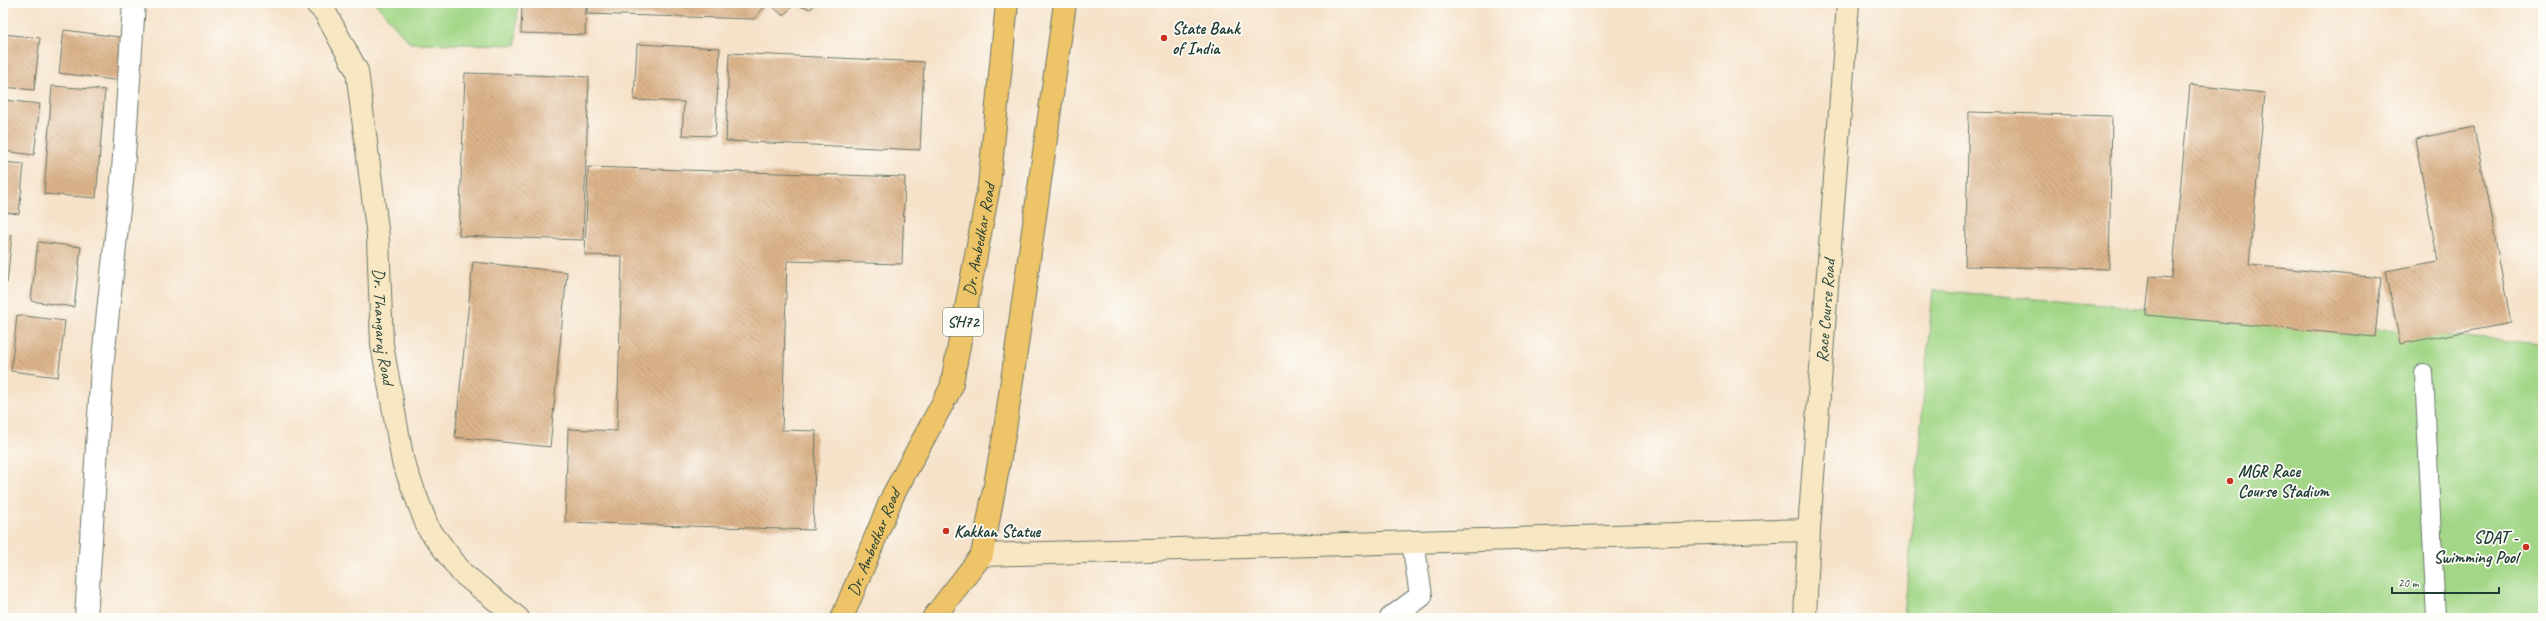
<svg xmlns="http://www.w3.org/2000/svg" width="2546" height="621" viewBox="0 0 2546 621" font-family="Caveat,sans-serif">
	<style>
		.green { fill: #a3d787; stroke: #618a5e }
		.building { fill: url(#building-back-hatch) }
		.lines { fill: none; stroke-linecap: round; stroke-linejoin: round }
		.lane-casing { stroke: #6a7768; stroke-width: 20 }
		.street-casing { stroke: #6a7768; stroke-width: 24 }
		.secondary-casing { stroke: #6a7768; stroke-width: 24 }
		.primary-casing { stroke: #6a7768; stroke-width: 24 }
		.lane { stroke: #fff; stroke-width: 18 }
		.street { stroke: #fff; stroke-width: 22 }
		.secondary { stroke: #f8e7c3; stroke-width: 22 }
		.primary { stroke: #eec469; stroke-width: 22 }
		.poi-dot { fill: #c8321e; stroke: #fdfcf7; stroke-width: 1.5 }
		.labels { text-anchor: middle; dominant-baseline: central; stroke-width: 3.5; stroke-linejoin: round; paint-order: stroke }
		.shield { fill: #fdfcf7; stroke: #62766e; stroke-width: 1 }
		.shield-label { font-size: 16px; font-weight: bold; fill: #1f3d34 }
		.poi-label { font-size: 17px; font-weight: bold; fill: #1f3d34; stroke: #fdfcf7; text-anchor: start }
		.street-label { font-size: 17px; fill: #1f3d34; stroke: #fdfcf7 }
	</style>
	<defs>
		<pattern id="building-back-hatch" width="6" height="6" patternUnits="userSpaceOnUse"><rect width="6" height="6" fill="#ddb48a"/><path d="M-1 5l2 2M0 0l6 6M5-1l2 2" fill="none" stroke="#b39472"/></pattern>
	</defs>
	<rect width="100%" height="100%" fill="#fdfcf7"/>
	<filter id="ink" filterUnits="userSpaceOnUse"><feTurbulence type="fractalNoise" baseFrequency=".025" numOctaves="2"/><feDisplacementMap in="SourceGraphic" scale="8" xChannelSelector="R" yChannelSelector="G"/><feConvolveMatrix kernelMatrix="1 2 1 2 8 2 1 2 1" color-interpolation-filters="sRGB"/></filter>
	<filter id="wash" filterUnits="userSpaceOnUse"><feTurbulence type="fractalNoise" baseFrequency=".012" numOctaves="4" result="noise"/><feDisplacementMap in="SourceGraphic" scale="16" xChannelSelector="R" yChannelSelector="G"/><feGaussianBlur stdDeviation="0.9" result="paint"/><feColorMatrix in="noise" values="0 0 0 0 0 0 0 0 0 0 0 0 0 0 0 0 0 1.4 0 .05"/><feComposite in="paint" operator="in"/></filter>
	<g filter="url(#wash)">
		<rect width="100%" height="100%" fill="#f5e2c9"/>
		<!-- green -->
		<g class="green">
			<path d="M375,3H518L516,45L410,43Z"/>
			<path d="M1933,290L2543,344V618H1904Z"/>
		</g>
		<g id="blocks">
			<!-- building -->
			<g class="building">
				<path d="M522,3H586L585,35L521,33Z"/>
				<path d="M588,3H768L754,19L587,14Z"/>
				<path d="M769,3H814L811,9L794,5L783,16Z"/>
				<path d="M64,30L127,38L122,81L59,73Z"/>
				<path d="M3,34L40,38L34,90L3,87Z"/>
				<path d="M637,44L720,48L715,136L682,135L684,102L634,100Z"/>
				<path d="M729,53L924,62L920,150L726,141Z"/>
				<path d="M465,73L589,77L583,240L459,236Z"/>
				<path d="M2190,85L2265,93L2249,265L2381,278L2375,337L2146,315L2150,276L2172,278Z"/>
				<path d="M52,86L105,90L96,198L44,194Z"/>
				<path d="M3,100L40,104L34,155L3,151Z"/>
				<path d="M1969,112L2112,116L2109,269L1965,266Z"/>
				<path d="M2474,127L2511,323L2400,344L2386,271L2438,261L2415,139Z"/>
				<path d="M3,162L24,164L19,214L3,212Z"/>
				<path d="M588,167L905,177L902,264L787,261L782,430L816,431L813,530L565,522L568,429L617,431L622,256L585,255Z"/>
				<path d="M3,234L12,235L7,283H3Z"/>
				<path d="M38,242L81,247L74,307L31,301Z"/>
				<path d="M473,262L567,272L550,447L455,437Z"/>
				<path d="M17,315L65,321L58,377L11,371Z"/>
			</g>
		</g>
	</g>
	<g filter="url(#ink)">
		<use href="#blocks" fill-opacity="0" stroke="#6a7768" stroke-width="1"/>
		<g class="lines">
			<defs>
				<path id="lane" d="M2424,373L2436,618"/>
				<g id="street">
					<path d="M86,618L102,368L123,171L134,3"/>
					<path d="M1391,618L1421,596L1413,542"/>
				</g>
				<g id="secondary">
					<path id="s1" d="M316,3L325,12L357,71L378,237L382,345L403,462L428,528L462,573L518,618"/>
					<path d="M982,555L1809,530"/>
					<path id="s2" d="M1805,618L1809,530L1848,3"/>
				</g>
				<g id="primary">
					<path id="s3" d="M842,618L893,495L951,388L989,186L1007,3"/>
					<path d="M933,618L982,555L1005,430L1065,3"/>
				</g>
			</defs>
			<!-- lane casing -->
			<use href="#lane" class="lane-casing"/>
			<!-- street casing -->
			<use href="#street" class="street-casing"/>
			<!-- secondary casing -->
			<use href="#secondary" class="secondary-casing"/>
			<!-- primary casing -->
			<use href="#primary" class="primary-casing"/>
			<!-- lane -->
			<use href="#lane" class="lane"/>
			<!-- street -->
			<use href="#street" class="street"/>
			<!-- secondary -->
			<use href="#secondary" class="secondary"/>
			<!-- primary -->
			<use href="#primary" class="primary"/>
		</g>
	</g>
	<!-- markers -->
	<g class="poi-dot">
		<circle cx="1164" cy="38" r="4"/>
		<circle cx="2230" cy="481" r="4"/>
		<circle cx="946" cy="531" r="4"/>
		<circle cx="2526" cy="547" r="4"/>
	</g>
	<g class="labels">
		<!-- shield labels -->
		<rect class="shield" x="943" y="308" width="40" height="28" rx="3"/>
		<g class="shield-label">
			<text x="963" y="322">SH72</text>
		</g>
		<!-- poi labels -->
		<g class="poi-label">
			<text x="1172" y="28">State Bank<tspan x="1172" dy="20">of India</tspan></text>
			<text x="2238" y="471">MGR Race<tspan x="2238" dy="20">Course Stadium</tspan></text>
			<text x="954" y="531">Kakkan Statue</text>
			<text x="2518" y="537" text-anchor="end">SDAT -<tspan x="2518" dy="20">Swimming Pool</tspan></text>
		</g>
		<!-- street labels -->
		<g class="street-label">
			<text stroke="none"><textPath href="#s3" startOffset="406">Dr. Ambedkar Road</textPath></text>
			<text stroke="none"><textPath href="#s2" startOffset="308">Race Course Road</textPath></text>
			<text stroke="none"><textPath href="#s1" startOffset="337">Dr. Thangaraj Road</textPath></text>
			<text stroke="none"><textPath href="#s3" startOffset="82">Dr. Ambedkar Road</textPath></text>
		</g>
	</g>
	<!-- margin -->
	<rect width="2546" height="621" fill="none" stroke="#fdfcf7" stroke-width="16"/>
	<!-- scale -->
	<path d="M2392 587v6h107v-6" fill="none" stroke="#1f3d34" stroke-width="2"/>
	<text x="2398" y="587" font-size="12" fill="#1f3d34" stroke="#fdfcf7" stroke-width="3" paint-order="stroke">20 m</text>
</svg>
